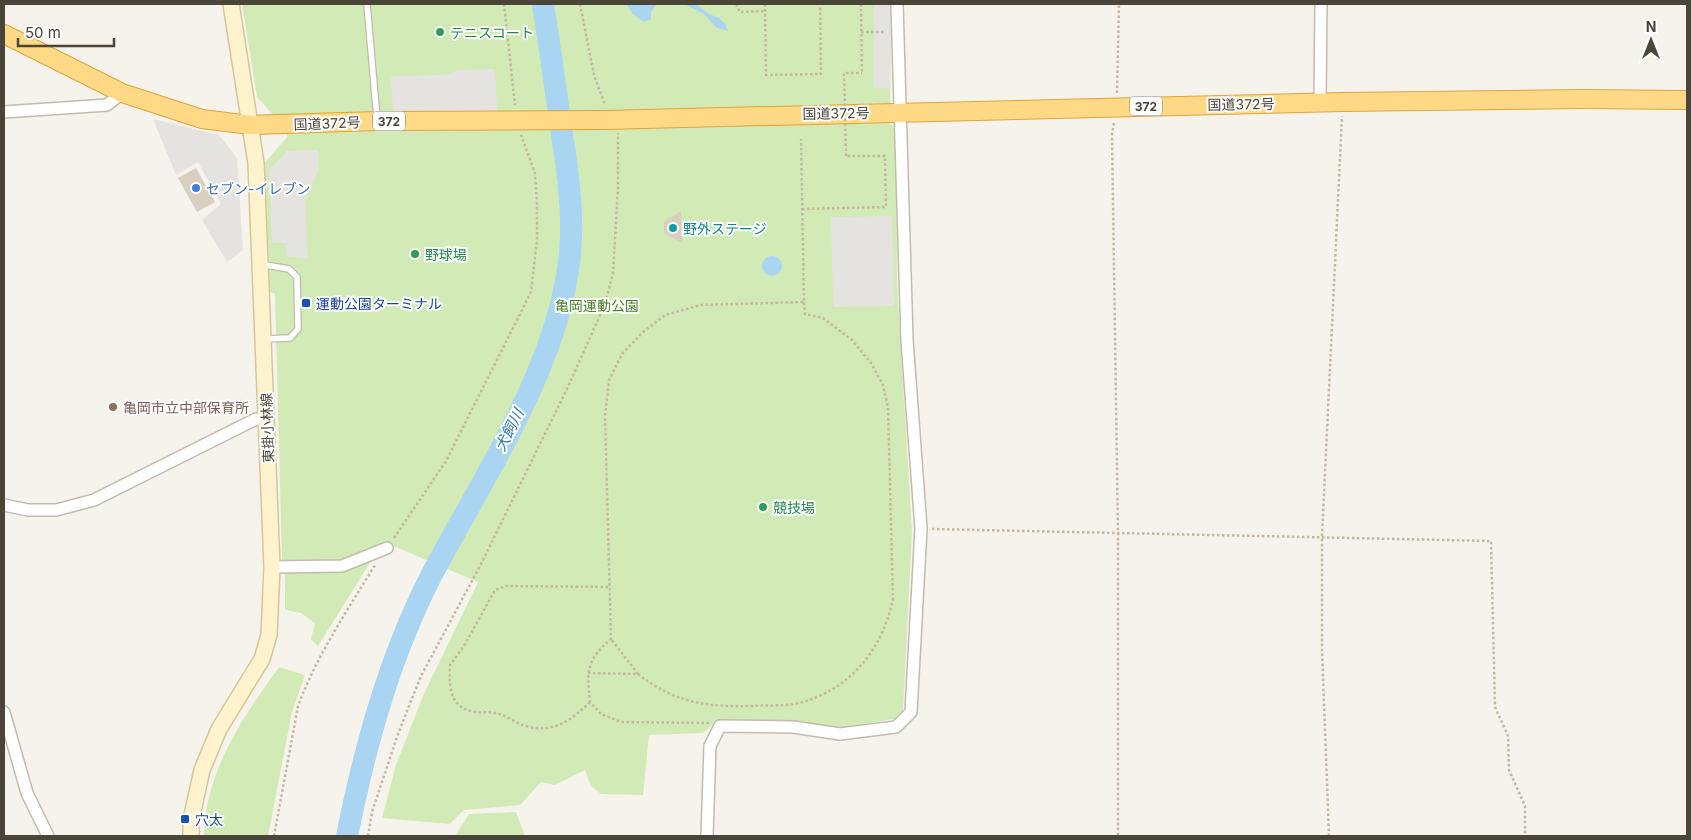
<svg xmlns="http://www.w3.org/2000/svg" width="1691" height="840" viewBox="0 0 1691 840" font-family="Inter,'Noto Sans JP',sans-serif">
	<style>
		.green { fill: #d2eab5 }
		.parking { fill: #e5e3e0 }
		.water { fill: #a9d4f2 }
		.lines { fill: none; stroke-linecap: round; stroke-linejoin: round }
		.river { stroke: #a9d4f2; stroke-width: 22 }
		.building { fill: #d8cfc1 }
		.service-casing { stroke: #c2bbae; stroke-width: 8 }
		.minor-casing { stroke: #c2bbae; stroke-width: 14 }
		.secondary-casing { stroke: #d6c79b; stroke-width: 18 }
		.trunk-casing { stroke: #e0a43c; stroke-width: 20 }
		.path { stroke: #c4b79f; stroke-width: 2.5; stroke-dasharray: 2.5 2.5; stroke-linecap: butt }
		.service { stroke: #fff; stroke-width: 5.5 }
		.minor { stroke: #fff; stroke-width: 11 }
		.secondary { stroke: #fff3cd; stroke-width: 15 }
		.trunk { stroke: #ffd985; stroke-width: 18 }
		.path-bridge { stroke: #c4b79f; stroke-width: 2.5; stroke-dasharray: 2.5 2.5; stroke-linecap: butt }
		.leisure-dot { fill: #2e9e5b; stroke: #fff; stroke-width: 2 }
		.shop-dot { fill: #3f7fe0; stroke: #fff; stroke-width: 2 }
		.culture-dot { fill: #0f9aa8; stroke: #fff; stroke-width: 2 }
		.transit-dot { fill: #1a4fb4; stroke: #fff; stroke-width: 2 }
		.education-dot { fill: #8d6e63; stroke: #fff; stroke-width: 2 }
		.labels { text-anchor: middle; dominant-baseline: central; stroke-width: 4; stroke-linejoin: round; paint-order: stroke }
		.shield { fill: #fff; stroke: #817c74; stroke-width: 1 }
		.shield-label { font-size: 12px; font-weight: bold; fill: #4b4439 }
		.leisure-label { font-size: 14px; fill: #27864d; stroke: #fff; text-anchor: start }
		.street-label { font-size: 14px; fill: #4b4439; stroke: #fff }
		.shop-label { font-size: 14px; fill: #366cbe; stroke: #fff; text-anchor: start }
		.culture-label { font-size: 14px; fill: #0d838f; stroke: #fff; text-anchor: start }
		.transit-label { font-size: 14px; fill: #164399; stroke: #fff; text-anchor: start }
		.park-label { font-size: 14px; fill: #4a7f2a; stroke: #fff }
		.education-label { font-size: 14px; fill: #785e54; stroke: #fff; text-anchor: start }
		.water-label { font-size: 15px; font-style: italic; fill: #2e7ab2; stroke: #fff }
	</style>
	<rect width="100%" height="100%" fill="#f6f3ec"/>
	<!-- green -->
	<g class="green">
		<path d="M242,4H891L890,124L896,129L897,284L912,531L903,710L894,719L843,727L795,721H717L703,733L649,735L643,795L601,794L591,786L585,770L555,785L541,782L520,805L464,810L450,824L382,818L396,765L423,696L478,582L384,542L340,562L282,561L275,295L274,293L268,292L263,165L287,137V117L274,116L257,97Z"/>
		<path d="M373,558L318,646L311,639L315,623L301,613L285,610V571Z"/>
		<path d="M279,667L305,675L292,712L268,836H204C205,772 243,717 279,667Z"/>
		<path d="M516,812L525,836H455L469,814Z"/>
	</g>
	<!-- parking -->
	<g class="parking">
		<path d="M874,4H891L890,88H874Z"/>
		<path d="M495,69L497,111L393,113L391,76L444,75L460,70Z"/>
		<path d="M153,119L219,135L237,158L243,250L227,262L202,220L221,204L198,162L176,175Z"/>
		<path d="M318,150L319,169L305,201L308,259L286,256V243H272L269,170L287,151Z"/>
		<path d="M892,216L894,306L833,307L831,217Z"/>
	</g>
	<!-- water -->
	<g class="water">
		<path d="M626,4H657L651,12V19L644,22L633,14Z"/>
		<path d="M684,4H696L709,14L719,18L726,25L728,31L717,28L704,14Z"/>
		<circle cx="772" cy="266" r="10"/>
	</g>
	<g class="lines">
		<!-- river -->
		<path class="river" d="M347,836C365,747 389,658 431,576C483,477 559,367 570,254C574,209 567,166 560,122C555,83 549,43 543,4"/>
	</g>
	<!-- building -->
	<g class="building">
		<path d="M196,168L215,202L197,212L178,178Z"/>
		<path d="M681,211L682,243L664,233V222Z"/>
	</g>
	<g class="lines">
		<defs>
			<g id="service">
				<path d="M367,4L377,119"/>
				<path d="M260,264L289,269L297,277L298,329L290,338L264,339"/>
			</g>
			<g id="minor">
				<path d="M1320,103L1321,4"/>
				<path d="M4,112L107,105L122,93"/>
				<path d="M4,505L28,510H56L94,500L256,419H267"/>
				<path d="M272,567L342,566L387,548"/>
				<path d="M4,712L27,793L48,836"/>
				<path d="M707,836L710,746L720,726L793,727L840,734L896,727L911,712L921,528L907,340L897,4"/>
			</g>
			<path id="secondary" d="M191,836V820L202,770L219,729L262,659L269,635L272,567L256,163L231,4"/>
			<path id="trunk" d="M4,34L122,93L202,119L250,125L377,121L604,120L1343,102L1582,99L1687,100"/>
		</defs>
		<!-- service casing -->
		<use href="#service" class="service-casing"/>
		<!-- minor casing -->
		<use href="#minor" class="minor-casing"/>
		<!-- secondary casing -->
		<use href="#secondary" class="secondary-casing"/>
		<!-- trunk casing -->
		<use href="#trunk" class="trunk-casing"/>
		<!-- path -->
		<g class="path">
			<path d="M504,4L515,105"/>
			<path d="M580,4L594,75L605,105"/>
			<path d="M736,4L740,12L765,11"/>
			<path d="M765,4L766,75L821,74L820,4"/>
			<path d="M861,4L862,73"/>
			<path d="M861,32H886"/>
			<path d="M1117,93L1119,4"/>
			<path d="M1114,123L1112,134L1118,534V836"/>
			<path d="M802,209L886,207L885,156H846"/>
			<path d="M932,529L1491,541L1495,707L1508,736L1509,770L1525,806V836"/>
			<path d="M394,538L446,461L531,292L537,240V203L535,173L521,135"/>
			<path d="M588,673L638,674L611,639"/>
			<path d="M638,674C675,703 706,707 752,706C766,705 781,706 794,704C848,693 882,651 893,599L888,408L883,385L871,363L852,340L823,318L805,314L804,302"/>
			<path d="M590,702C572,720 553,734 526,726C517,724 510,718 502,715C494,711 484,713 475,712C449,708 449,686 450,665L464,646L495,590L506,586L610,587"/>
			<path d="M709,723L621,722L601,714L590,702C587,671 586,660 611,639L605,416L609,380L622,354L642,333L665,315L701,305L804,302L801,139"/>
			<path d="M274,836L298,706C317,655 347,611 375,565"/>
			<path d="M368,836L372,812L398,734L421,676L480,566L567,389L605,304L613,273L618,188V133"/>
			<path d="M1329,836L1322,650V536L1342,116"/>
		</g>
		<!-- service -->
		<use href="#service" class="service"/>
		<!-- minor -->
		<use href="#minor" class="minor"/>
		<!-- secondary -->
		<use href="#secondary" class="secondary"/>
		<!-- trunk -->
		<use href="#trunk" class="trunk"/>
		<!-- path-bridge -->
		<path class="path-bridge" d="M846,156L844,73H862"/>
	</g>
	<!-- markers -->
	<g class="leisure-dot">
		<circle cx="440" cy="32" r="5"/>
		<circle cx="415" cy="254" r="5"/>
		<circle cx="763" cy="507" r="5"/>
	</g>
	<circle class="shop-dot" cx="196" cy="188" r="5"/>
	<circle class="culture-dot" cx="673" cy="228" r="5"/>
	<g class="transit-dot">
		<rect x="301" y="298" width="10" height="10" rx="2.5"/>
		<rect x="180" y="814" width="10" height="10" rx="2.5"/>
	</g>
	<circle class="education-dot" cx="113" cy="407" r="5"/>
	<g class="labels">
		<!-- shield labels -->
		<g class="shield">
			<rect x="1130" y="96.5" width="32" height="19" rx="4"/>
			<rect x="373" y="111.5" width="32" height="19" rx="4"/>
		</g>
		<g class="shield-label">
			<text x="1146" y="106">372</text>
			<text x="389" y="121">372</text>
		</g>
		<!-- leisure labels -->
		<g class="leisure-label">
			<text x="450" y="32">テニスコート</text>
			<text x="425" y="254">野球場</text>
			<text x="773" y="507">競技場</text>
		</g>
		<!-- street labels -->
		<g class="street-label">
			<text transform="translate(1241 104) rotate(-1)">国道372号</text>
			<text transform="translate(836 113) rotate(-1)">国道372号</text>
			<text transform="translate(327 123) rotate(-2)">国道372号</text>
			<text transform="translate(267 428) rotate(-92)">東掛小林線</text>
		</g>
		<!-- shop labels -->
		<g class="shop-label">
			<text x="206" y="188">セブン-イレブン</text>
		</g>
		<!-- culture labels -->
		<g class="culture-label">
			<text x="683" y="228">野外ステージ</text>
		</g>
		<!-- transit labels -->
		<g class="transit-label">
			<text x="316" y="303">運動公園ターミナル</text>
			<text x="195" y="819">穴太</text>
		</g>
		<!-- park labels -->
		<g class="park-label">
			<text x="597" y="305">亀岡運動公園</text>
		</g>
		<!-- education labels -->
		<g class="education-label">
			<text x="123" y="407">亀岡市立中部保育所</text>
		</g>
		<!-- water labels -->
		<g class="water-label">
			<text transform="translate(509 430) rotate(-63)">犬飼川</text>
		</g>
	</g>
	<!-- border -->
	<rect width="1691" height="840" fill="none" stroke="#4b4439" stroke-width="10"/>
	<!-- north arrow -->
	<g transform="translate(1651 40)" stroke="#ffffff" stroke-width="4" paint-order="stroke">
	<path d="M0-4L9 19L0 12L-9 19Z" fill="#4b4439"/>
	<text y="-8" font-size="14" font-weight="bold" text-anchor="middle" fill="#4b4439">N</text>
	</g>
	<!-- scale -->
	<path d="M18 38v8h96v-8" fill="none" stroke="#4b4439" stroke-width="2.5"/>
	<text x="25" y="38" font-size="15" fill="#4b4439" stroke="#ffffff" stroke-width="4" paint-order="stroke">50 m</text>
</svg>
